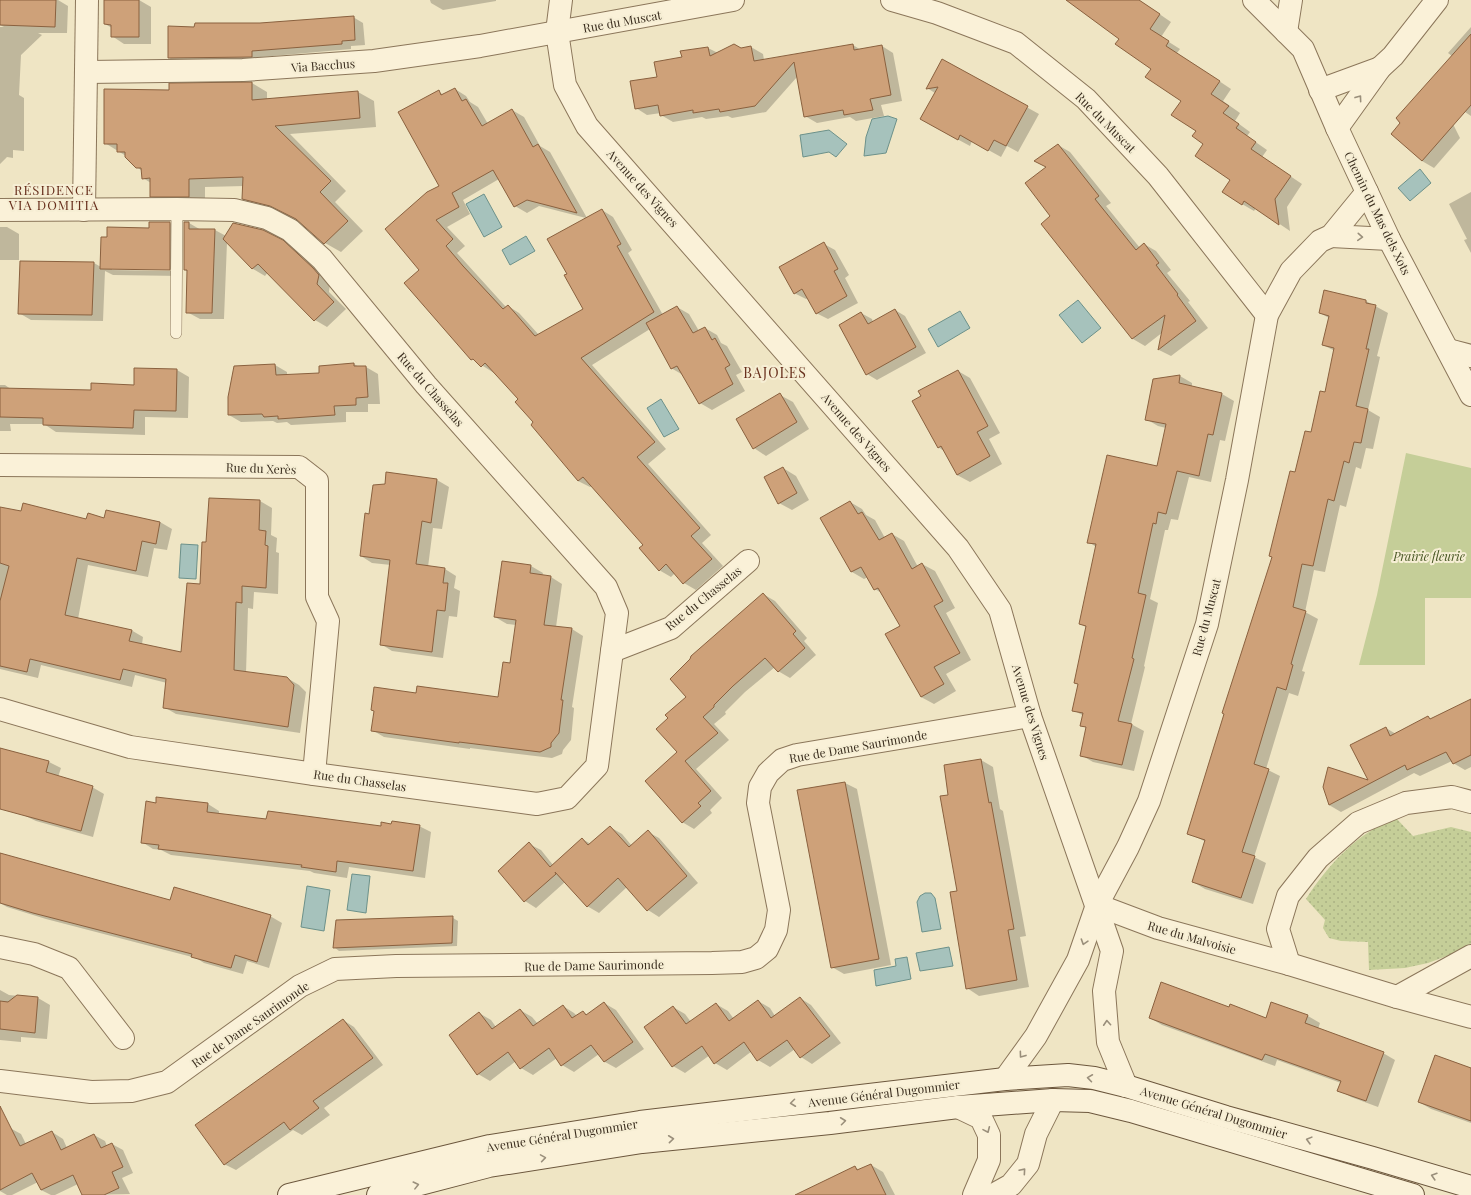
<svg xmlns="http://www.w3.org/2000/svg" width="1471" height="1195" viewBox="0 0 1471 1195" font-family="'Playfair Display',serif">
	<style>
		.grass { fill: url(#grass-dots) }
		.garden { fill: #c5ce98 }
		.water { fill: #a6c2bc; stroke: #6c918a }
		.shadow { fill: #0003; fill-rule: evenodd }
		.building { fill: #cea179; stroke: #8a613f }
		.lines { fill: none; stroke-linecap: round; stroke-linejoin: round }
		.service-casing { stroke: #8b765a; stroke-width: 12 }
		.minor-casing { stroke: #8b765a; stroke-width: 24 }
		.tertiary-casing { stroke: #8b765a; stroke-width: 24 }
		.secondary-casing { stroke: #6c573d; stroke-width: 24 }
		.service { stroke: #faf1d8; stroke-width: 11 }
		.minor { stroke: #faf1d8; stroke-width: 22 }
		.tertiary { stroke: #faf1d8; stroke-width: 22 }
		.secondary { stroke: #faf1d8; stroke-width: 22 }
		.oneway { stroke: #9a8f7b }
		.labels { text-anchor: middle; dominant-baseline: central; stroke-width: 4; stroke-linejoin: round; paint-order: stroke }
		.street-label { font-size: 12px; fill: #3a2d1e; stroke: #f6eed4 }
		.park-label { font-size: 12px; font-style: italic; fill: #485724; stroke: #f6eed4 }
		.neighbourhood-label { font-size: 13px; letter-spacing: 1px; fill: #68301d; stroke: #f6eed4 }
		.quarter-label { font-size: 14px; letter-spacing: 1px; fill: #68301d; stroke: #f6eed4 }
	</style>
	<defs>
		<pattern id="grass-dots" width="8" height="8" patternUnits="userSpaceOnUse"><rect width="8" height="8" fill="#c5ce98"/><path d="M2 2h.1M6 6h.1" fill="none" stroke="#aab183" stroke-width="1.8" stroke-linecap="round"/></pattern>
	</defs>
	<rect width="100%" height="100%" fill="#efe5c4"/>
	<!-- grass -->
	<path class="grass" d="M1396,818L1413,836L1451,827L1471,832V947L1428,963L1405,968L1369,970L1368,942L1341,941L1329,938L1323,928L1325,920L1306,899C1327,866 1358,832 1396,818Z"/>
	<!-- garden -->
	<path class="garden" d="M1406,453L1471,468V598H1425V665H1359L1377,595Z"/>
	<!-- water -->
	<g class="water">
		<path d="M888,116L897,119L886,153L864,156L866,137L872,119Z"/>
		<path d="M829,130L847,144L836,157L829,152L803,157L800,135Z"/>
		<path d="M1420,169L1431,183L1410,201L1398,188Z"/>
		<path d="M484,194L502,227L484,237L466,204Z"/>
		<path d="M526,236L535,251L510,265L502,250Z"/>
		<path d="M1078,300L1101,328L1082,343L1059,315Z"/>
		<path d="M960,311L970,328L938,347L928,329Z"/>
		<path d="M661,399L679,429L664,437L647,408Z"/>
		<path d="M181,544L198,545L196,579L179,578Z"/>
		<path d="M352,874L370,876L366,913L347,910Z"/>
		<path d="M307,886L330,890L324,931L301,927Z"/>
		<path d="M925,893H931L935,898L941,929L922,932L917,902L920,896Z"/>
		<path d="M949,947L953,966L920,971L916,953Z"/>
		<path d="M907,957L911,979L876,986L874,970L896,966L895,959Z"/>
	</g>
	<!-- shadow -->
	<g class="shadow">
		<path d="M1,0H58L68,6L67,33H38L42,35L21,55L19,95L24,98V151L13,150V158L7,157L0,164V27H4L0,25Z"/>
		<path d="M105,0H139L151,7V44H124L112,36V28L105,24Z"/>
		<path d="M430,0H496V1L443,10L431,3Z"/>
		<path d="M1067,0H1139L1171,22L1161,37L1180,49L1177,53L1231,89L1223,101L1240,113L1235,121L1250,132L1247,136L1267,150L1262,157L1302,184L1287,207L1290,231L1256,208L1254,211L1242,204L1232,179L1204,144L1182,101L1152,69L1120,39Z"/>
		<path d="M353,17L363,23L365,45L351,46V49L261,57V62L179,64L169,58L195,28Z"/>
		<path d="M1471,27V116L1465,112L1431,81L1452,56L1448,53Z"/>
		<path d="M853,45L861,50L882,46L893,53L902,101L881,105L884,116L856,121L850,117L817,123L805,116L797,77L766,112L732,118L728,116L706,119L702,117L673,122L661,115V113L647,115L636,108L658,78L683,58L682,52L708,48L718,53L751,47L763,54L764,60Z"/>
		<path d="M942,60L1039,114L1018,152L1007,146L1001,157L972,141L970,146L933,126L935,93L927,88Z"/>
		<path d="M252,83L267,92V100L358,92L374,101L376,127L290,134L346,191L335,202L363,231L341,252L325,243L299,221L287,215L259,208L243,199L244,186L205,187V205H167L151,196V183L143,178L142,171L137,167L126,156L105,143L170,91Z"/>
		<path d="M455,89L466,96L470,102L478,107L488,124L512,110L524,117L540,146L550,152L587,218L602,210L613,217L632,250L628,253L663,315L677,307L689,314L699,331L705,328L717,335L721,343L727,346L742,372L736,375L745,391L712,410L700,403L683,375L671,368L650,329L592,365L666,449L648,464L711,535L702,543L723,566L696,590L684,583L675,573L671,577L659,570L644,545L592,486L590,487L578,481L520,399L495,372L494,373L472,359L421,270L440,187L439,92L444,95ZM499,179L515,206L527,213L539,206L586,218L568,274L584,309L539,335L519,313L508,306L506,307L457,253L465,246L447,227L470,214L463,200Z"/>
		<path d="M1438,94L1460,138L1434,168L1422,161Z"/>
		<path d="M1058,145L1070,152L1111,203L1106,206L1140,248L1144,244L1156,251L1171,270L1167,273L1190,301L1188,302L1208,328L1171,356L1159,350L1163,332L1145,346L1133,339L1042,224L1051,216L1047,167Z"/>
		<path d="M1471,192V253L1464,240L1467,239L1449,204Z"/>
		<path d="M170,223L181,229V276L113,275L105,271L103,321L31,320L19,313L94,263L101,267L108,238L150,229ZM112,268L175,269L174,271L112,270Z"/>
		<path d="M185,223H189L201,230H215L226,236L282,241L295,248L325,276L330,282L329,292L346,309L327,327L315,320L268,272L265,276L253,269L227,242L224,319H200L187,312L188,272L185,270Z"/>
		<path d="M0,227H7L19,234V260H0Z"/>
		<path d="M824,244L835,250L849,275L845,278L858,303L828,319L816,313L808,298L806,299L794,293Z"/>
		<path d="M1325,291L1366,301L1388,313L1377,356L1380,357L1368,410L1380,417L1373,449L1366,448L1361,469L1356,467L1346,507L1340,505L1325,572L1314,570L1305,612L1318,619L1302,671L1305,672L1298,696L1289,693L1266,769L1280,776L1254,857L1266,863L1253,904L1205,889L1193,882L1206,842L1188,833L1273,557L1296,473L1312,433L1325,393L1335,351L1323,345L1329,318L1320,313Z"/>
		<path d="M895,310L905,316L926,353L877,380L867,374L861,313L872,319L873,322Z"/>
		<path d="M354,364L359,367H366L378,374L380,404H368V412H346V422L291,425L287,422L277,423L273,421L241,422L229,415L275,365L287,372V376L320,374V366Z"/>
		<path d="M177,370L189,377L188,418L145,417V435L56,432L44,424H10L11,431H0V385H5L12,390L92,391L135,386Z"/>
		<path d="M958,371L970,378L1000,433L989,439L1002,464L970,482L957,475L944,451L938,447L922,397Z"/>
		<path d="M1180,376L1192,383V387L1222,394L1234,401L1225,441L1220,440L1211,482L1189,477L1178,520L1171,519L1168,530H1165L1150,599L1158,603L1144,666L1145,667L1131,724L1144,731L1134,771L1093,762L1081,755L1087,728L1082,725L1084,716L1073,710L1079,684L1086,627L1080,624L1096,547L1089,542L1158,467L1166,428L1158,426L1146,419L1153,380Z"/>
		<path d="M780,395L793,402L809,429L766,456L754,448Z"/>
		<path d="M783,468L796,476L809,500L792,510L779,503Z"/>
		<path d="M387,474L437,480L449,487L442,529L433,528L428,567L445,569L456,576L454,588L460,591L457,617L449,616L443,658L392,651L381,644L391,565L372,563L361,556L370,515L385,485Z"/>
		<path d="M210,499L260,501L272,508L271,535L277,538L276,552L279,553L278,594L254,592L253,609L248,608L246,673L287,678L299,685L306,692L300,733L176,714L164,707L167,683L135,675L132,687L41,665L38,678L0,669V510L87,520L105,519L107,511L160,522L172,529L167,550L154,548L148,577L88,565L78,619L131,630L143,637L142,644L182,653L201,585L207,543Z"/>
		<path d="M850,502L862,509L866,515L875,520L885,538L892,534L904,541L918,567L922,564L935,571L955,608L946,613L971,660L946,674L956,691L934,704L921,697L901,626L883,594L875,589L868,577L864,579L852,572L821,518Z"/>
		<path d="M503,562L531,566L543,573L542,576L551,577L562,584L556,627L572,629L583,636L572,707L574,708L571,740L563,750L562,754L552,758L470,748V749L384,737L372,730L417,694L499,698L510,664L516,625L507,624L495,617Z"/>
		<path d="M763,594L775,601L807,638L804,641L816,655L790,678L778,671L775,667L745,692L725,712L726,714L714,724L729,740L696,769L722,798L710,810L712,813L694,829L682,822L678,752L669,719L687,697Z"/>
		<path d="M1471,700V767L1465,770L1453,763L1452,761L1420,776L1414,773L1341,812L1329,805L1370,782L1386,728L1396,734L1428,718L1432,720Z"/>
		<path d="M0,748L49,762L61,768L58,777L92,787L104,794L93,837L36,821L0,804Z"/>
		<path d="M981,760L993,767L1000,809L1003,811L1026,936L1020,937L1029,987L979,996L967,988L950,796Z"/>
		<path d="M845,783L857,789L891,965L844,974L832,967Z"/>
		<path d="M157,804H208L219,811V814L267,820L381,827L392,825L419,826L431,832L425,878L349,867L347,878L314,873L310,871L171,855L161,850L153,849L142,842Z"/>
		<path d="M610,827L622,834L632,846L648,832L659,838L698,883L659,917L648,910L627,887L599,913L587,906L565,882L536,908L525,901L529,844L541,850L553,865L582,839L591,844Z"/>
		<path d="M0,883L171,902L270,916L282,923L269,968L247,961L243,974L204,963L196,958L46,919L7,907L0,903Z"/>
		<path d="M453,918L458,921L457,946L339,951L334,947Z"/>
		<path d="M0,990L9,995L38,998L50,1005L47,1039L21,1037V1042L0,1040Z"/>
		<path d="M800,998L811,1005L841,1043L812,1064L801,1057L795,1049L770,1067L758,1060L752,1051L727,1070L715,1063L710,1055L685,1073L673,1066L645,1028L673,1007L685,1014L691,1022L716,1004L728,1011L734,1019L758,1001L770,1008L775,1016Z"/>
		<path d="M604,1003L616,1010L644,1049L616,1068L605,1062L599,1054L574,1072L562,1065L557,1058L533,1075L521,1068L516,1061L490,1081L478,1074L479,1013L491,1020L496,1027L520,1010L532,1017L538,1024L563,1006L574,1013L577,1016L583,1012L588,1015Z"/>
		<path d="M1272,1003L1308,1016L1320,1023L1318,1029L1383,1053L1395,1060L1378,1107L1351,1097L1339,1090L1341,1083L1277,1060L1275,1066L1162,1025L1150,1018L1230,1009L1267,1019Z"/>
		<path d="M343,1020L354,1027L383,1065L324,1108L330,1115L302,1135L293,1130L236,1170L224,1164Z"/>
		<path d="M1435,1056L1471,1068V1123L1431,1109L1419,1102Z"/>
		<path d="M10,1128L21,1134L26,1144L52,1132L63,1139L67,1148L94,1135L105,1141L107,1146L112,1144L123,1150L133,1173L122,1178L130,1194L83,1195L78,1184L55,1195H51L41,1190L38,1182L12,1195H7L0,1191V1131Z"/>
		<path d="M871,1165L883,1172L895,1195H796L854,1167L860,1170Z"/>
	</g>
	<!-- building -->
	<g class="building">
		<path d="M0,0H56L55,27L0,25Z"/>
		<path d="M104,0H139V37H111V25L104,24Z"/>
		<path d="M1066,0H1139L1160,14L1150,29L1169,41L1166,46L1220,81L1211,94L1229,106L1223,113L1239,124L1236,128L1256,142L1251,149L1291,176L1275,199L1279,225L1244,201L1242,205L1222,192L1230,180L1195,156L1203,144L1192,136L1196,131L1171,115L1181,101L1145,77L1151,69L1115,44L1119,39Z"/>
		<path d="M354,16L355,40L342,41V44L252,51V57L168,58V26L194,27L195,23H260Z"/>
		<path d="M1471,34V105L1422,161L1391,134L1400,123L1396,118Z"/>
		<path d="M734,44L741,48L751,46L754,61L853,44L854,50L882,45L891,95L870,99L873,110L844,115L843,110L804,117L794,62L755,106L720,112L719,109L693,113V110L660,116L658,105L635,109L630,81L657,77L654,62L682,57L680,51L708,47L710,56Z"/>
		<path d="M942,59L1028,106L1006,146L994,140L988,151L960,135L958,140L920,119L938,87L926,89Z"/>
		<path d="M252,82V100L358,91L360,118L275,126L331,181L320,192L348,221L324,244L296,219L270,206L242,199L243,177L189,179V197H150V178L142,179L141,168H136L125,157V152H117V144H104V89L169,90V83Z"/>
		<path d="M455,88L462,101L466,99L482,126L512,109L533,147L538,144L577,213L527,200L514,207L493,170L452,193L459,207L436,220L453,239L446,246L463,266L503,309L508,305L535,336L583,309L564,275L567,274L547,239L602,209L621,244L617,246L654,312L581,358L655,442L637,457L700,528L691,536L712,559L683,584L666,564L659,571L639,548L643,545L583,477L578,481L531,425L533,422L515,402L518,399L485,363L481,367L473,359L471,360L404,283L419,270L385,229L427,192L439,186L398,112L439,90L441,95Z"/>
		<path d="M1058,144L1099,196L1095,199L1136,250L1144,243L1159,263L1156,265L1178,294L1177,295L1196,321L1158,350L1165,315L1132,339L1041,224L1050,216L1025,183L1046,167L1034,161Z"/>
		<path d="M149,222H170V270L100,269L101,237H107V227L149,228Z"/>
		<path d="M184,222H189V229H215L212,313H186L187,270H184Z"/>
		<path d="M233,223L263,230L283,240L313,268L319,275L317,284L334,302L314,321L258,264L252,269L223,239Z"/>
		<path d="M824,242L838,269L834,271L847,296L816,314L802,289L794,294L779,267Z"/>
		<path d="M20,261L94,262L92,315L18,314Z"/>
		<path d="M1324,290L1366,300V303L1376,305L1366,349H1369L1356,406L1368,409L1361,443L1354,442L1349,463L1344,461L1334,501L1328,499L1313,566L1302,564L1293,607L1306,611L1291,664L1293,665L1286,690L1277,687L1254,764L1269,769L1242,852L1255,856L1241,898L1192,882L1205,840L1187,834L1224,714L1222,713L1272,557L1269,556L1290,471L1295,472L1305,431L1311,432L1320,391L1325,392L1334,348L1322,345L1329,316L1319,313Z"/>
		<path d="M677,306L693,333L705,327L712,340L715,338L730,365L725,368L733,384L699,404L677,366L671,369L646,323Z"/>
		<path d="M895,309L916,347L866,375L839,325L861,312L868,324Z"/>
		<path d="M354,363V366H366L368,397L356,398V405L334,406L335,415L278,419V416L264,417L262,414L228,415V397L234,366L275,364L276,375L319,373V366Z"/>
		<path d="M134,368L177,369L176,411L134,410L133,428L43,425V418L0,417V388L91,390V383L134,385Z"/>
		<path d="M958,370L988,426L977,432L990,456L957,475L941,446L938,448L912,401L921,396L918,391Z"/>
		<path d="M1180,375L1179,383L1222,393L1213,435L1208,434L1199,476L1177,471L1166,514L1158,512L1156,524L1153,523L1138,593L1146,595L1132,658L1134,659L1118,721L1132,724L1122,765L1080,756L1086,727L1080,726L1083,713L1072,711L1078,684L1074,683L1086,626L1079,624L1096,544L1087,543L1107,455L1157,466L1166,424L1145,420L1153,379Z"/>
		<path d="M780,393L797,422L753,449L736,419Z"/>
		<path d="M783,467L797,493L778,504L764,477Z"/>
		<path d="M386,472L437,479L431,523L422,521L416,564L445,568L443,583H448L445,611L437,610L432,652L380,645L390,560L360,556L365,513L369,514L373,485L385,484Z"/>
		<path d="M209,498L260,500L259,530L266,531L265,545L268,546L266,588L242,586V603L236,602L234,670L287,677L294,685L288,727L163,708L166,679L123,669L120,680L30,659L27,672L0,666V601L9,566L0,563V507L21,511L23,503L86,519L88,513L104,518L106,510L160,522L156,544L142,541L136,571L77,558L65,615L132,630L129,641L181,652L187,583L200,584L202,542H206Z"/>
		<path d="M850,501L858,514L862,512L879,540L892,533L912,569L922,563L943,601L934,606L960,653L934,667L944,684L921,697L885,634L900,626L878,588L874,590L861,567L851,572L820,518Z"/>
		<path d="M502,561L531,565L530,573L551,576L544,625L572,628L561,700H563L559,733L551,743V747L540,752L459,742V743L371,731L374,711L371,710L374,687L416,693L417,686L498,697L503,662L510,663L516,620L494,617Z"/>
		<path d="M763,593L796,631L793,634L805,648L778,672L765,658L733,686L714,705V707L703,717L718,733L685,761L711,791L698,803L701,806L682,823L645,781L677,752L656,729L668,718L665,715L686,697L670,679L690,659L691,656Z"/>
		<path d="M1471,699V755L1453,764L1446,752L1407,770L1405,765L1329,805L1323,787L1328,767L1368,780L1350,745L1386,727L1390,736L1428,716L1430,719Z"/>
		<path d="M0,748L49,761L46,772L93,786L81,831L0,809Z"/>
		<path d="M981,759L989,803L991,802L1014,929L1008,930L1017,980L966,989L950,892L957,891L940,796L948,795L944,765Z"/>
		<path d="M845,782L879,959L831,968L797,790Z"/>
		<path d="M156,797L208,803L207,812L266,819L268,811L381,826V822L391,824L392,821L420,825L413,871L337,861L336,872L301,867L302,865L158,849L159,845L141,843L146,801L156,803Z"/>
		<path d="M610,826L629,847L648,830L687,876L647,911L618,878L587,907L555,872L556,874L524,902L498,871L529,842L550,867L582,838L588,845Z"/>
		<path d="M0,853L170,900L174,887L271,915L257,962L235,955L231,968L191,957L192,954L33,913L0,903Z"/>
		<path d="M453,916L452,943L333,948L336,920Z"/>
		<path d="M1161,982L1229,1007L1230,1004L1266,1018L1271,1002L1308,1015L1305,1023L1384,1052L1366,1101L1337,1091L1341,1081L1265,1054L1262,1060L1149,1018Z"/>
		<path d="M17,995L38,997L35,1033L0,1029V1001L8,1002Z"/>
		<path d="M800,997L830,1036L800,1058L787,1040L757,1061L744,1042L714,1064L702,1046L672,1067L644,1027L673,1006L686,1024L716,1003L729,1021L758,1000L771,1018Z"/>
		<path d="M604,1002L633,1042L604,1062L591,1045L561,1066L549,1048L520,1069L508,1052L477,1075L449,1035L479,1012L492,1029L520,1009L533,1026L563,1005L572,1018L583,1011L586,1015Z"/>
		<path d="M343,1019L373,1058L313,1101L319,1108L290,1130L284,1122L224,1165L195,1125Z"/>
		<path d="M1435,1055L1471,1068V1121L1418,1102Z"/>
		<path d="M0,1106L20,1146L52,1131L61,1150L94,1134L101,1148L112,1143L123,1167L112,1172L119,1188L104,1195H82L73,1175L41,1190L32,1173L0,1190Z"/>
		<path d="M871,1164L886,1195H795L855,1166L857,1170Z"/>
	</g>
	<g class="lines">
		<defs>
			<path id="service" d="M176,333L177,209"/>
			<g id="minor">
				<path d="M561,0L557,32L565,85L587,126L958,548L1000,610L1030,716L1112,951L1104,991L1108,1042L1126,1086"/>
				<path d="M892,0L937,13L1016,43L1086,99L1158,176L1267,315"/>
				<path d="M1286,32L1291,0"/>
				<path d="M87,72L243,70L374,61L480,46L733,0"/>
				<path d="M1320,90L1380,68"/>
				<path d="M1337,128L1380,68L1393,56L1437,0"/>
				<path d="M0,210L177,209L234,210L267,218L290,230L322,259L426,385L606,587L617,613L597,766L567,798L537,804L314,774L130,747L0,709"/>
				<path d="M84,210L87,0"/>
				<path d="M1331,236L1389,239"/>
				<path d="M1448,350L1471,356"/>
				<path d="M0,465L299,467L317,481V597L328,621L314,774"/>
				<path d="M612,651L671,628L748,561"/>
				<path d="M1097,905L1158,928L1289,964L1397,997L1471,1017"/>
				<path d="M0,947L34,954L69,968L123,1038"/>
				<path d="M1289,964L1278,929L1288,896L1318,858L1358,823L1406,803L1452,797L1471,802"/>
				<path d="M1397,997L1471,956"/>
				<path d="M1005,1079L1036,1036L1078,960L1097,905L1128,847L1149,801L1207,624L1237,480L1267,315L1291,271L1320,241L1331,236L1367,192"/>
				<path d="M0,1081L91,1092L131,1091L167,1082L300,986L335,969L396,966L712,963L742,962L756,958L767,949L776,930L779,910L758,803L760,787L768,773L782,760L797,755L1030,716"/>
				<path d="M958,1107L981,1118L989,1135V1160L974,1195"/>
				<path d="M993,1195L1011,1185L1028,1164L1036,1134L1053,1100"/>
			</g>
			<path id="tertiary" d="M1254,0L1303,49L1337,128L1389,239L1471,395"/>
			<g id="secondary">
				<path d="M289,1195L490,1146L640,1122L1005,1079L1068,1075L1094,1078L1126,1086L1226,1117L1373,1158L1471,1187"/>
				<path d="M378,1195L489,1166L642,1142L830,1123L958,1107L1053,1100L1090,1101L1131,1111L1413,1195"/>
			</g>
		</defs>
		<!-- service casing -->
		<use href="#service" class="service-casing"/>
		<!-- minor casing -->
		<use href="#minor" class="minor-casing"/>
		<!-- tertiary casing -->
		<use href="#tertiary" class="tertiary-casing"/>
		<!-- secondary casing -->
		<use href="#secondary" class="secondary-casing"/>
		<!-- service -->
		<use href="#service" class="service"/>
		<!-- minor -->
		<use href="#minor" class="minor"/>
		<!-- tertiary -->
		<use href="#tertiary" class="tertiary"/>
		<!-- secondary -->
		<use href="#secondary" class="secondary"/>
	</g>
	<!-- one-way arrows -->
	<defs><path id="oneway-chevron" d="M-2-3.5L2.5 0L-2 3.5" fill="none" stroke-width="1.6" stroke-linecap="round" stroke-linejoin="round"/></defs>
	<g class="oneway">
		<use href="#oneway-chevron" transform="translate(1359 98) rotate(-54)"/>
		<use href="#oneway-chevron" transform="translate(1360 237) rotate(4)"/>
		<use href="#oneway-chevron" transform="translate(1084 942) rotate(108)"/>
		<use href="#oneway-chevron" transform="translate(1107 1023) rotate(-94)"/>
		<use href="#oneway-chevron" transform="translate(1022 1055) rotate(126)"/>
		<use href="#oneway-chevron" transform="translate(1090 1078) rotate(-172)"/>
		<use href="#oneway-chevron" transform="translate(793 1103) rotate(173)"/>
		<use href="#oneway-chevron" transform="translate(843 1121) rotate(-7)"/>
		<use href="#oneway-chevron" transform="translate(987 1130) rotate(66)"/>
		<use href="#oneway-chevron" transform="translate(671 1139) rotate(-6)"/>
		<use href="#oneway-chevron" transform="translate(1309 1140) rotate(-165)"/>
		<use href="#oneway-chevron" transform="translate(543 1158) rotate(-9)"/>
		<use href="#oneway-chevron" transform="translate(1023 1171) rotate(-49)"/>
		<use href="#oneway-chevron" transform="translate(1434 1176) rotate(-163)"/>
		<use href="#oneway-chevron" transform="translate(416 1185) rotate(-14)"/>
	</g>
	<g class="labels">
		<!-- street labels -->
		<g class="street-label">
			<text transform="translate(622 21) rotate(-10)">Rue du Muscat</text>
			<text transform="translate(323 65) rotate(-4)">Via Bacchus</text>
			<text transform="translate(1106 122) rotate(45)">Rue du Muscat</text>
			<text transform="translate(643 188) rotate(48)">Avenue des Vignes</text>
			<text transform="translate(1378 213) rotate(64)">Chemin du Mas dels Xots</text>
			<text transform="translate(431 389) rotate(49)">Rue du Chasselas</text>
			<text transform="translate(857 432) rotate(49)">Avenue des Vignes</text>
			<text transform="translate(261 468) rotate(2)">Rue du Xerès</text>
			<text transform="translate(703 598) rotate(-39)">Rue du Chasselas</text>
			<text transform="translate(1206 617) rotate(-75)">Rue du Muscat</text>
			<text transform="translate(1031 712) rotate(73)">Avenue des Vignes</text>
			<text transform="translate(858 746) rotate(-10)">Rue de Dame Saurimonde</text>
			<text transform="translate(360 780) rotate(8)">Rue du Chasselas</text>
			<text transform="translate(1192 937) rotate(16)">Rue du Malvoisie</text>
			<text transform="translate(594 965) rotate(-1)">Rue de Dame Saurimonde</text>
			<text transform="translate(250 1024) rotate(-35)">Rue de Dame Saurimonde</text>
			<text transform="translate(884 1093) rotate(-7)">Avenue Général Dugommier</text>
			<text transform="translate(1214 1112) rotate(17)">Avenue Général Dugommier</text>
			<text transform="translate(562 1135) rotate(-9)">Avenue Général Dugommier</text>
		</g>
		<!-- park labels -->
		<g class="park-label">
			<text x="1429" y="556">Prairie fleurie</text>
		</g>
		<!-- neighbourhood labels -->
		<g class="neighbourhood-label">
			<text x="54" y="189">RÉSIDENCE<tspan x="54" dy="15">VIA DOMITIA</tspan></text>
		</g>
		<!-- quarter labels -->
		<g class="quarter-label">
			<text x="775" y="372">BAJOLES</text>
		</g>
	</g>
</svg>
